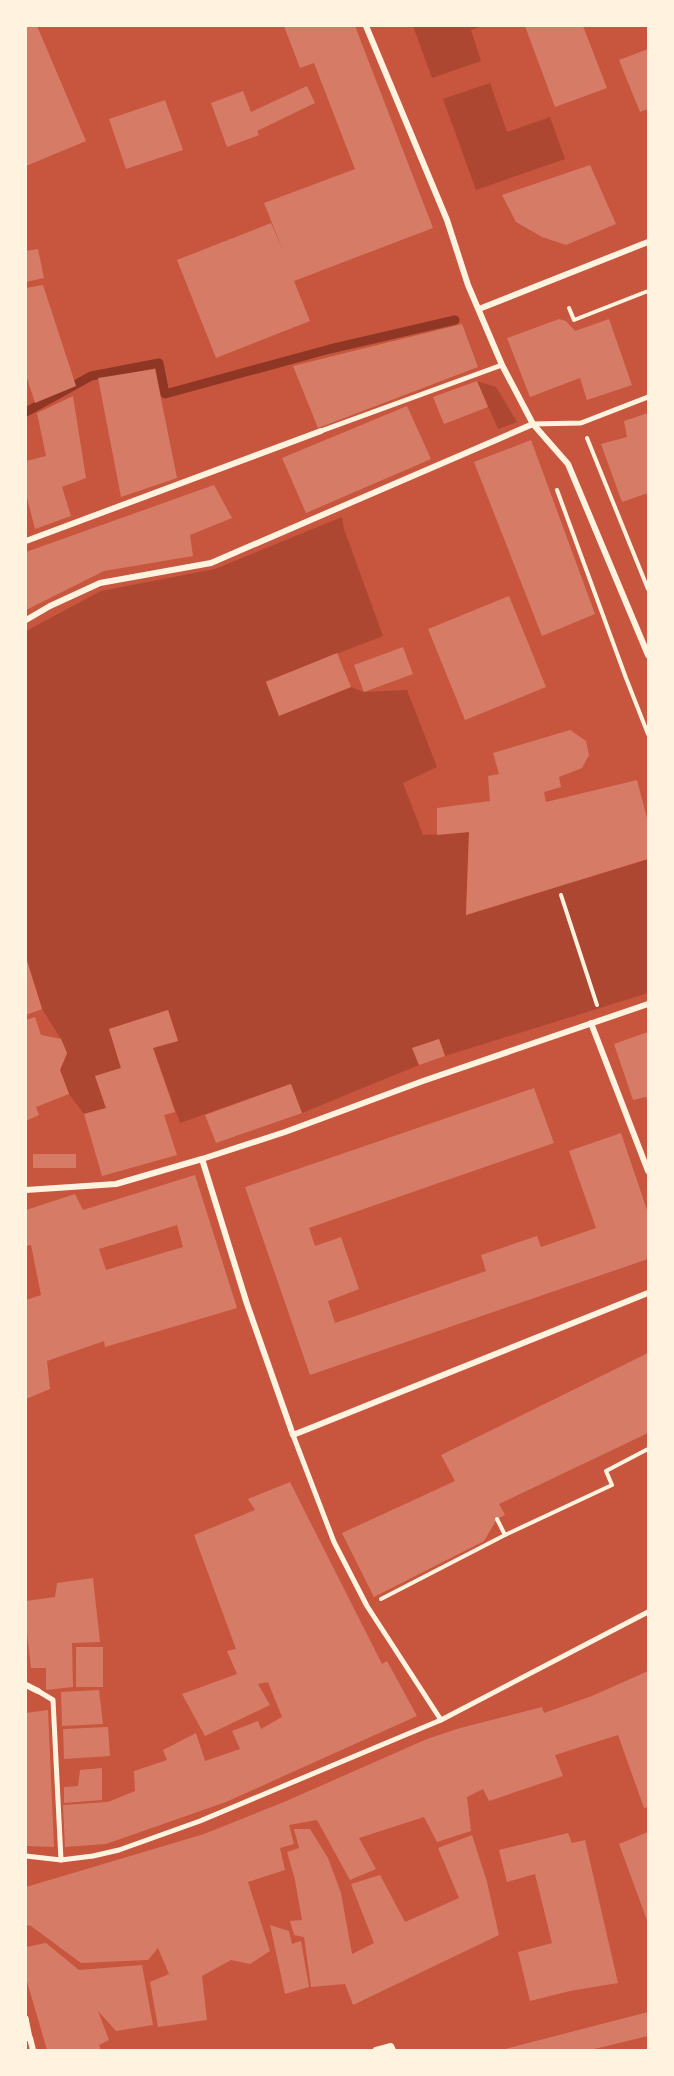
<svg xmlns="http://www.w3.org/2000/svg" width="674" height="2076" viewBox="0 0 674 2076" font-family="'PT Serif',serif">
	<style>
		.green { fill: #ae4732 }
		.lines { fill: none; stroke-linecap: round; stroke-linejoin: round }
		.stream { stroke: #8f3625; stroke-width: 9 }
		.building { fill: #d67c66; fill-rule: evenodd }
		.path { stroke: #fff3e0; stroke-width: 4 }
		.pedestrian { stroke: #fff3e0; stroke-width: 5 }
		.minor { stroke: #fff3e0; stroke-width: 6 }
	</style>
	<rect width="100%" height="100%" fill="#c8553d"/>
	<!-- green -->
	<g class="green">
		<path d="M413,26H482L471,30L481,61L432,78Z"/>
		<path d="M490,83L507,132L550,117L565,159L476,190L443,99Z"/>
		<path d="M477,381L496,387L517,422L498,429Z"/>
		<path d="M342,517L344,529L383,636L266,681L279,715L351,687L364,692L407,690L437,767L403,783L423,835L469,832L466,915L648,859V993L445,1056L439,1039L413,1048L419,1065L302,1113L290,1084L180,1123L153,1048L178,1040L168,1010L109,1029L121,1068L95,1076L106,1108L84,1114L69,1094L60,1070L67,1053L61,1039L42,1009L26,956V631L101,591L215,569Z"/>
	</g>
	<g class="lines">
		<!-- stream -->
		<path class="stream" d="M26,412L91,376L159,363L165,394L330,349L455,320"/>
	</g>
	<!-- building -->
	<g class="building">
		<path d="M26,26H37L86,141L26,166Z"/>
		<path d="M284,26H355L433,228L294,281L310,321L216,358L177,260L271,223L284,253L264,203L355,169L314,63L300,68Z"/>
		<path d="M525,26H583L607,88L555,107Z"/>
		<path d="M648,49V109L640,112L619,60Z"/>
		<path d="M307,86L315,103L257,131L259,135L227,147L211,103L243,91L251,112Z"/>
		<path d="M165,100L183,150L126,169L109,119Z"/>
		<path d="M590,165L616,224L566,245L542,237L516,222L502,195Z"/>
		<path d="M38,249L44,278L26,282V251Z"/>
		<path d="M43,285L76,386L35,403L26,375V288Z"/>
		<path d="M559,319L566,321L575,331L609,319L632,385L587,400L580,378L530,397L507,338Z"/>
		<path d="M462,324L478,367L318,428L293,366Z"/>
		<path d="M155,369L177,478L121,497L98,378Z"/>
		<path d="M477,381L488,407L444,424L433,397Z"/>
		<path d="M73,396L86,478L62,487L71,516L35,529L26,494V461L46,456L37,413Z"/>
		<path d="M407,406L431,459L306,513L282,458Z"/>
		<path d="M648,413V493L622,502L601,444L627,437L624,421Z"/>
		<path d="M531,440L595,614L542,636L474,462Z"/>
		<path d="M214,485L232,518L190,535L193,556L104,571L26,610V552Z"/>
		<path d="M509,596L546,687L465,720L428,629Z"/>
		<path d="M403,647L413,674L364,692L354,665Z"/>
		<path d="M337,653L351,687L279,716L266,682Z"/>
		<path d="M570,730L586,741L589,755L582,768L559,777L561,787L544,792L546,802L637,780L648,822V859L466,915L469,832L437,835V808L490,801L488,776L499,774L493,753Z"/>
		<path d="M26,958L42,1009L26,1015Z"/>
		<path d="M168,1010L178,1041L153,1048L175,1112L164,1115L177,1155L102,1176L84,1114L106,1108L95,1076L121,1068L109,1029Z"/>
		<path d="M35,1017L41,1035L61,1039L67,1053L60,1070L69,1094L36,1107L39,1115L26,1121V1020Z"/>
		<path d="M648,1032V1103L646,1097L633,1100L614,1044Z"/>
		<path d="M439,1039L445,1056L419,1065L412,1048Z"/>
		<path d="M291,1084L302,1113L216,1143L205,1115Z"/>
		<path d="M534,1088L554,1143L309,1228L315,1246L341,1237L359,1289L328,1301L335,1323L486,1271L481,1255L537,1236L541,1247L596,1228L569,1151L621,1133L648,1213V1259L310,1375L245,1187Z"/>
		<rect x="33" y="1154" width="43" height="14"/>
		<path d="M195,1175L237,1308L105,1347L104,1341L47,1361L50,1389L26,1399V1300L41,1295L31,1245L26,1246V1210L75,1194L83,1210ZM177,1225L183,1247L106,1270L99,1249Z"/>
		<path d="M648,1353V1433L499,1504L505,1515L497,1519L484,1541L374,1597L342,1533L455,1481L441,1455Z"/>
		<path d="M290,1482L382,1664L387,1661L417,1716L226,1802L106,1844L65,1847L63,1805L108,1802L135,1791L134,1771L167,1760L163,1750L196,1733L205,1761L240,1749L232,1731L258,1721L261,1729L282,1717L268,1682L258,1684L270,1705L205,1736L182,1694L237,1674L227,1651L236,1649L194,1535L255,1510L248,1499Z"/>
		<path d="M93,1578L100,1642L72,1643L73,1687L46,1690V1668H31L26,1625V1601L55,1597L57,1583Z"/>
		<rect x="76" y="1647" width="27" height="40"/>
		<path d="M648,1671V1807L644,1808L618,1735L555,1755L563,1776L489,1801L483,1789L467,1797L471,1831L437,1842L424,1817L359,1838L376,1869L350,1880L317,1820L289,1825L294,1844L280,1848L285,1870L248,1882L270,1951L250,1964L231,1960L202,1976L207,2020L158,2027L150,1982L169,1974L158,1948L148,1960L81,1963L31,1926L26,1925V1887L204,1834L284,1802L427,1739L460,1728L542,1707L544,1713L592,1696Z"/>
		<path d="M99,1690L103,1724L62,1726L61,1692Z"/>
		<path d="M48,1710L54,1847L26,1846V1713Z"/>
		<path d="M108,1727L110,1756L64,1759L63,1729Z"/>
		<path d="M102,1768V1800L64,1803V1787L78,1786L80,1770Z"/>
		<path d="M294,1829H310L328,1858L341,1893L352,1954L374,1943L351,1884L380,1875L405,1922L459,1898L438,1848L472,1835L487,1882L499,1935L353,2005L345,1984L311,1987L304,1937L294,1935L290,1921L302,1920L295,1880L287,1852L299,1848Z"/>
		<path d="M648,1832V1923L619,1844Z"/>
		<path d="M568,1833L572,1843L585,1840L618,1983L570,1991L530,2001L518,1952L552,1943L535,1874L507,1882L499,1850Z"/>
		<path d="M270,1925L289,1931L292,1944L301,1941L309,1987L285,1994Z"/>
		<path d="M46,1943L79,1970L142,1965L153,2025L116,2031L98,2011L109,2040L99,2045L101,2050H47L26,1978V1947Z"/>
		<path d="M648,2012V2036L590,2050H501Z"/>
	</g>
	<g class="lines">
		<!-- path -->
		<g class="path">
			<path d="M569,308L574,320L648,291"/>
			<path d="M587,438L648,589"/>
			<path d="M557,490L626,678L648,734"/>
			<path d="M561,895L597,1005"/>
			<path d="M497,1519L505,1535"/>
			<path d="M381,1599L505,1535L612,1485L606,1471L648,1449"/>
		</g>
		<!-- pedestrian -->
		<g class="pedestrian">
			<path d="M533,424L581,423L648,397"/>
			<path d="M321,431L502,365"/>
			<path d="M293,1435L334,1542L367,1606L441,1720"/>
			<path d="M38,1691L53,1700L61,1860"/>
			<path d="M26,1856L61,1860L93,1856L119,1850L200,1821L441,1720L648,1612"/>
			<path d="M26,2018L30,2038"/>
		</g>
		<!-- minor -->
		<g class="minor">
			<path d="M366,26L447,220L468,285L502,365L533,424L568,464L648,655"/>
			<path d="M479,309L648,242"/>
			<path d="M26,541L321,431"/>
			<path d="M26,620L50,606L100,583L211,563L533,424"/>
			<path d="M591,1023L648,1171"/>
			<path d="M202,1159L247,1304L293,1435L648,1293"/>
			<path d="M26,1190L116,1184L202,1159L285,1132L423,1081L648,1004"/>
			<path d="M26,1685L38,1691"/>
			<path d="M26,2038H30L33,2050"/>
			<path d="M376,2050L391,2046L393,2050"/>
		</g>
	</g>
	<!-- border -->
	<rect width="674" height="2076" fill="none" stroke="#fff3e0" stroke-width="54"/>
</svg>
